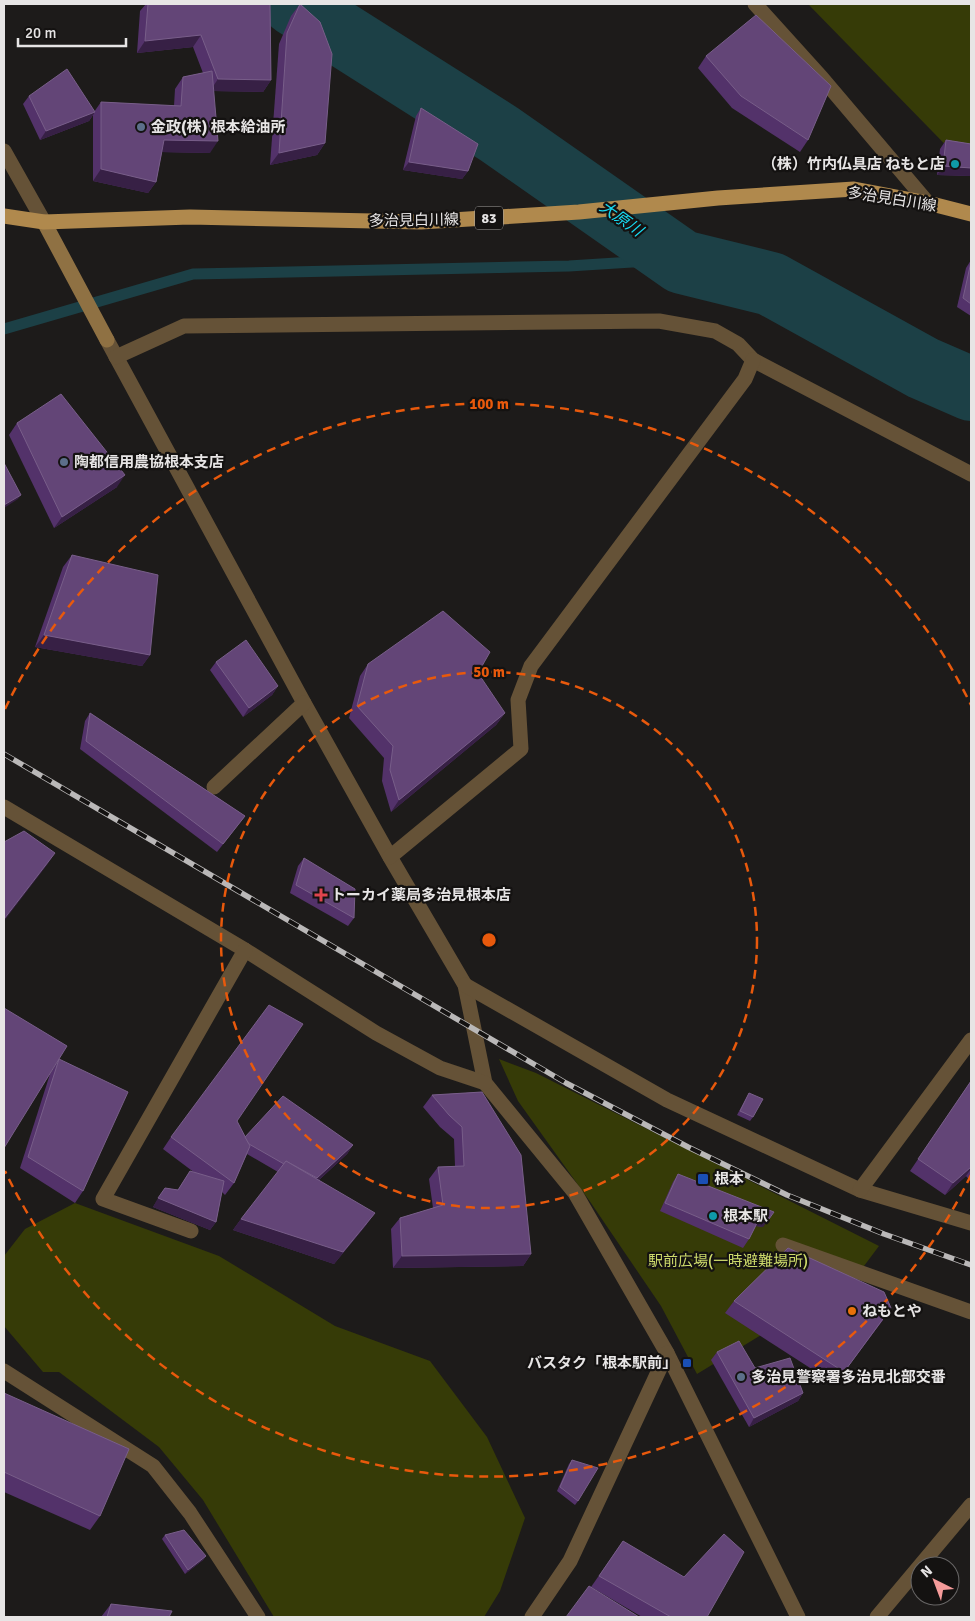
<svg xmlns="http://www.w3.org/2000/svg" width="975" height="1621" viewBox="0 0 975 1621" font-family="Signika,'Noto Sans JP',sans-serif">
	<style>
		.green { fill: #363b07 }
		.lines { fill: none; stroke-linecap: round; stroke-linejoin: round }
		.stream { stroke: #1c4046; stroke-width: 11 }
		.river { stroke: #1c4046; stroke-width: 64 }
		.street { stroke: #655237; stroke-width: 15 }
		.secondary { stroke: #8f7143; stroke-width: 15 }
		.primary { stroke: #b0894d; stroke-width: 15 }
		.rail-casing { stroke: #bab8b8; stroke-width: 5.5 }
		.rail { stroke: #141211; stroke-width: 4; stroke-dasharray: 11; stroke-linecap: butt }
		.wall { fill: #53326a }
		.shaded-wall { fill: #372045 }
		.building { fill: #634577; stroke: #785e89 }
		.ring { fill: none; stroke: #e8590c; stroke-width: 2.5; stroke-dasharray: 9 6 }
		.service-dot { fill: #5c6f8a; stroke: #141211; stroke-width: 2 }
		.culture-dot { fill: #0f9aa8; stroke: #141211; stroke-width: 2 }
		.health-dot { fill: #e0444e; stroke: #141211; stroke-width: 2 }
		.transit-dot { fill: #1a4fb4; stroke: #141211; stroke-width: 2 }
		.food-dot { fill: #e8710a; stroke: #141211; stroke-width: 2 }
		.labels { text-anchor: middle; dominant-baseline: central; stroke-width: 4.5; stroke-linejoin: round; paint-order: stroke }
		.shield { fill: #141211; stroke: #a8a6a5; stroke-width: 1 }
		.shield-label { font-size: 14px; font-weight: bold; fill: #e7e5e5 }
		.poi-label { font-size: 15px; font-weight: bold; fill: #e7e5e5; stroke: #141211; text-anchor: start }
		.street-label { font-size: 15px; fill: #e7e5e5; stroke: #141211 }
		.park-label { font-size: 15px; fill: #cdda6b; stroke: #141211 }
		.water-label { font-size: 16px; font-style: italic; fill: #17d9f1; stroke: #141211 }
		.centre { fill: #e8590c; stroke: #141211; stroke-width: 2.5 }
		.ring-label { font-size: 15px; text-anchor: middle; font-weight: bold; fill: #e8590c; stroke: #141211; stroke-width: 4.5; stroke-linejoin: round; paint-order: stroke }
	</style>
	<rect width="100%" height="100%" fill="#1d1b1a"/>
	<!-- green -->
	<g class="green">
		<path d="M808,4H971V171Z"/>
		<path d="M499,1059L536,1073L879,1246L855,1278L697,1374L661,1306L591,1203L518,1101Z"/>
		<path d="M75,1203L219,1256L335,1326L430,1361L487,1437L525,1518L500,1591L484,1617H274L203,1500L159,1447L59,1372H43L4,1326V1256L25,1229Z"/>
	</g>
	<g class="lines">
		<!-- stream -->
		<path class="stream" d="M4,329L193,274L569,266L632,262H682"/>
		<!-- river -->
		<path class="river" d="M294,4L499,134L682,262L771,284L923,368L971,389"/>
		<!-- street -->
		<g class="street">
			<path d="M755,4L822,78L928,203"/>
			<path d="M4,151L44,222"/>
			<path d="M107,340L304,703L390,857L465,985L485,1083L575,1193L667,1353L798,1617"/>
			<path d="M116,357L184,326L659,321L715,331L738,344L753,360L971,474"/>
			<path d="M214,787L304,703"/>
			<path d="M4,807L245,950L376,1033L440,1068L485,1083"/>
			<path d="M390,857L521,749L518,700L531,666L745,379L753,360"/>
			<path d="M465,985L667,1100L860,1190L971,1223"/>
			<path d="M860,1190L971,1040"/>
			<path d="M191,1231L103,1199L245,950"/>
			<path d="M783,1245L971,1312"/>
			<path d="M4,1371L153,1466L190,1513L258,1617"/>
			<path d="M532,1617L570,1561L667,1353"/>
			<path d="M877,1617L971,1505"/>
		</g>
		<!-- secondary -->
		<path class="secondary" d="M44,222L107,340"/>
		<!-- primary -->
		<path class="primary" d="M4,216L44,222L190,217L421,222L579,212L718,198L854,189L928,203L971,214"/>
		<defs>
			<path id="rail" d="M4,754L566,1083L688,1147L787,1195L884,1234L971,1265"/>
		</defs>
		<!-- rail casing -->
		<use href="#rail" class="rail-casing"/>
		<!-- rail -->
		<use href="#rail" class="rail"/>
	</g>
	<!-- wall -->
	<g class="wall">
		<path d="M146,4H270L271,80L263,92L214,91L210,153L162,152L156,182L148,193L93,181V115L89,121L40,140L23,104L29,96L94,112L101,102L174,106L175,89L183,77L203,73L193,47L137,53L140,11Z"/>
		<path d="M300,4L325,143L317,155L270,165L279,44L291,16Z"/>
		<path d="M706,56L808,140L800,152L732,108L698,68Z"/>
		<path d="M421,108L468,171L462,179L403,170L416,116Z"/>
		<path d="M946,140L971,144V176L937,175L940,149Z"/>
		<path d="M971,260V316L957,307L966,268Z"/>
		<path d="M17,423L117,487L54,528L9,435Z"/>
		<path d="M72,555L150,655L142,666L35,647L63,567Z"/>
		<path d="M216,662L278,686L272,695L243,717L210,670Z"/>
		<path d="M368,664L505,713L496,725L391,812L382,781L384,758L349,718L360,676Z"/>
		<path d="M90,713L245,816L217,852L80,749L85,721Z"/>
		<path d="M304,858L354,918L348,926L290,893L298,866Z"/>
		<path d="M59,1059L83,1191L75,1203L20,1168L50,1074Z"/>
		<path d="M971,1081V1182L966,1176L945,1195L910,1171Z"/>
		<path d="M482,1092L531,1254L523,1266L393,1268L391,1229L400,1218L433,1208L429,1179L438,1167L455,1166L454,1139L440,1127L423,1107L432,1095Z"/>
		<path d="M749,1093L753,1117L750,1121L737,1115Z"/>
		<path d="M237,1121L245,1137L353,1145L347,1154L319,1180L367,1224L334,1264L233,1230L241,1219L278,1172L247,1154L234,1183L225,1195L222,1192L216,1222L210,1230L153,1207L165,1188L178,1190L190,1171L195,1173L163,1149L171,1137Z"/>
		<path d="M678,1174L763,1227L756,1226L749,1239L743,1248L660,1211L673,1182Z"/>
		<path d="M734,1301L883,1320L835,1384L725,1313Z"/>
		<path d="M717,1352L755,1368L803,1393L798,1401L749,1427L711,1360Z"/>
		<path d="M4,1393L100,1516L90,1530L4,1492Z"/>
		<path d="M572,1460L578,1501L575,1505L557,1491L569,1464Z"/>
		<path d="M165,1535L206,1556L203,1560L185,1574L162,1539Z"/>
		<path d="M623,1541L707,1617H642L591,1587Z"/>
		<path d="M111,1604L169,1617H101Z"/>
	</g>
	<!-- shaded-wall -->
	<g class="shaded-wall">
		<path d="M201,35L193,47L137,53L145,41Z"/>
		<path d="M218,79L271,80L263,92L210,91Z"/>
		<path d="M95,112L89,121L40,140L46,131Z"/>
		<path d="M164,140L218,141L210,153L156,152Z"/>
		<path d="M325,143L317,155L270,165L279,153Z"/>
		<path d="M409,162L468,171L462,179L403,170Z"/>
		<path d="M943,166L971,168V176L937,175Z"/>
		<path d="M101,169L156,182L148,193L93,181Z"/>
		<path d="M125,475L117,487L54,528L62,517Z"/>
		<path d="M21,495L18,499L4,508V505Z"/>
		<path d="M44,635L150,655L142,666L35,647Z"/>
		<path d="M278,686L272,695L243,717L249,708Z"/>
		<path d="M505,713L496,725L391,812L399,800Z"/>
		<path d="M55,853L47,865L4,921V919Z"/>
		<path d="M353,1145L347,1154L308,1190L313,1181Z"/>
		<path d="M971,1167V1169L966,1176L945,1195L953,1183Z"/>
		<path d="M158,1198L216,1222L210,1230L153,1207Z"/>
		<path d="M375,1213L367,1224L334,1264L233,1230L241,1219Z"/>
		<path d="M760,1217L769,1219L763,1227L755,1226Z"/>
		<path d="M531,1254L523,1266L393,1268L402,1256Z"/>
		<path d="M803,1393L798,1401L749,1427L754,1418Z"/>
		<path d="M206,1556L203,1560L185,1574L188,1570Z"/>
	</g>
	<!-- building -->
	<g class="building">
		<path d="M148,4H270L271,80L218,79L201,35L145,41Z"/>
		<path d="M300,4L320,22L332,54L325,143L279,153L287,33Z"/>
		<path d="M756,15L831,86L808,140L741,96L706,56Z"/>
		<path d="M67,69L95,112L46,131L29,96Z"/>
		<path d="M212,71L218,141L164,140L156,182L101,169V102L181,106L183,77Z"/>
		<path d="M421,108L478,144L468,171L409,162Z"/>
		<path d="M946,140L971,144V168L943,166Z"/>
		<path d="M971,262V304L963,298Z"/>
		<path d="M61,394L125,475L62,517L17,423Z"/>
		<path d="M4,463L21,495L4,505Z"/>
		<path d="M72,555L158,575L150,655L44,635Z"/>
		<path d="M443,611L490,652L478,673L505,713L399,800L390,770L393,746L357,706L368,664Z"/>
		<path d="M246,640L278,686L249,708L216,662Z"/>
		<path d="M90,713L245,816L223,844L86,741Z"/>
		<path d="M24,831L55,853L4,919V842Z"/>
		<path d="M304,858L355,889L354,918L296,885Z"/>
		<path d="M269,1005L303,1024L237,1121L250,1146L234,1183L171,1137Z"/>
		<path d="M4,1008L67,1046L4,1148Z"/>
		<path d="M59,1059L128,1092L83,1191L28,1157Z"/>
		<path d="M971,1081V1167L953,1183L918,1159Z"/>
		<path d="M482,1092L521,1155L531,1254L402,1256L400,1218L443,1205L438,1167L464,1166L462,1127L449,1115L432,1095Z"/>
		<path d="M749,1093L763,1099L753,1117L740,1111Z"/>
		<path d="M283,1096L353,1145L317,1178L286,1161L284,1164L249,1144L245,1137Z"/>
		<path d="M286,1161L375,1213L343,1252L241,1219Z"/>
		<path d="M190,1171L224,1181L216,1222L158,1198L165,1188L178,1190Z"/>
		<path d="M678,1174L774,1212L769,1219L760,1217L749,1239L665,1203Z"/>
		<path d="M788,1248L884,1292L891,1308L844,1372L734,1301Z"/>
		<path d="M739,1341L755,1368L790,1358L803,1393L754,1418L717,1352Z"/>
		<path d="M4,1393L129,1449L100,1516L4,1472Z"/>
		<path d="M572,1460L598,1468L578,1501L560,1487Z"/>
		<path d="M184,1530L206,1556L188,1570L165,1535Z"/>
		<path d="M724,1534L744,1552L707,1617H671L599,1576L623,1541L684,1577Z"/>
		<path d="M589,1586L639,1617H566Z"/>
		<path d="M111,1604L172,1611L169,1617H107Z"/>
	</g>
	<!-- distance rings -->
	<g class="ring">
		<circle cx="489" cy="940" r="268"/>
		<path d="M971 1175A536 536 0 0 1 5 1171M5 709A536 536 0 0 1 971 705"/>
	</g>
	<!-- markers -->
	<g class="service-dot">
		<circle cx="141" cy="127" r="5"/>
		<circle cx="64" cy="462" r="5"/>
		<circle cx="741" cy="1377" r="5"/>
	</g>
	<g class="culture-dot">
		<circle cx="955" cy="164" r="5"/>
		<circle cx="713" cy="1216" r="5"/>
	</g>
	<path class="health-dot" d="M318.5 887.5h5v5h5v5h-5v5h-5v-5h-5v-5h5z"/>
	<g class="transit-dot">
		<rect x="697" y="1173" width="12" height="12" rx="2.5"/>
		<rect x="682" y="1358" width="10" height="10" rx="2.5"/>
	</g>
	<circle class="food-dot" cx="852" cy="1311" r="5"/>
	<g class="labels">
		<!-- shield labels -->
		<rect class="shield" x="475" y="206.5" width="28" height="23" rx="4"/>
		<g class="shield-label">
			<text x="489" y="218">83</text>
		</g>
		<!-- poi labels -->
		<g class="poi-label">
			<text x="151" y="127">金政(株) 根本給油所</text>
			<text x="945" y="164" text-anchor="end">（株）竹内仏具店 ねもと店</text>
			<text x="74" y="462">陶都信用農協根本支店</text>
			<text x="331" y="895">トーカイ薬局多治見根本店</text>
			<text x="714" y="1179">根本</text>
			<text x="723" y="1216">根本駅</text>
			<text x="862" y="1311">ねもとや</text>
			<text x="677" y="1363" text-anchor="end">バスタク「根本駅前」</text>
			<text x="751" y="1377">多治見警察署多治見北部交番</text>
		</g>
		<!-- street labels -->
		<g class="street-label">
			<text transform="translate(892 199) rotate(9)">多治見白川線</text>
			<text transform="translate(414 220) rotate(-1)">多治見白川線</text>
		</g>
		<!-- park labels -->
		<g class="park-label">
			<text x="728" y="1261">駅前広場(一時避難場所)</text>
		</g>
		<!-- water labels -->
		<g class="water-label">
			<text transform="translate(621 219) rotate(35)">大原川</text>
		</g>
	</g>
	<circle cx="489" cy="940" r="8" class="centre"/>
	<g class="ring-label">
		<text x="489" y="409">100 m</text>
		<text x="489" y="677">50 m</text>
	</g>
	<!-- border -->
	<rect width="975" height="1621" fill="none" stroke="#e7e5e5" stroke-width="10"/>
	<!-- north arrow -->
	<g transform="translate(935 1581) rotate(318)"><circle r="24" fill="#141211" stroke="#686666"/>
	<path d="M0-4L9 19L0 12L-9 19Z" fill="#f59b9a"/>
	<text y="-8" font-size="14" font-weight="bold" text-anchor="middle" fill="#e7e5e5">N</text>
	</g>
	<!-- scale -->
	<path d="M18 38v8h108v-8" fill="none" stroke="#e7e5e5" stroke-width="2.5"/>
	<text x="25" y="38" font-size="15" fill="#e7e5e5" stroke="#141211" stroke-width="4" paint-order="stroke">20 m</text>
</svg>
